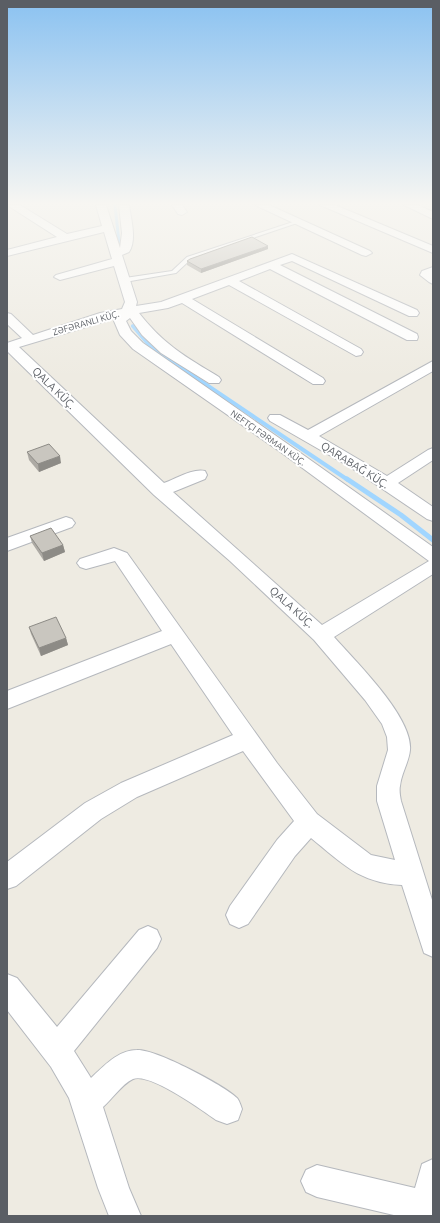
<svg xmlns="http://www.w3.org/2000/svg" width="440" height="1223" viewBox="0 0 440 1223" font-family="Ubuntu,sans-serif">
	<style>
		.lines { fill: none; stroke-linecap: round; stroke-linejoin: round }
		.stream-far2 { stroke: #a1d6ff; stroke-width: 3 }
		.stream-far1 { stroke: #a1d6ff; stroke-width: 4 }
		.stream { stroke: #a1d6ff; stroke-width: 5 }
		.service-casing { stroke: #b5b8bd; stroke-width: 2 }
		.minor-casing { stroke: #b5b8bd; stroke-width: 2 }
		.service { fill: #fff; fill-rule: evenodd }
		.minor { fill: #fff; fill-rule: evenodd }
		.wall { fill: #adaaa4 }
		.shaded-wall { fill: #8d8b86 }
		.building { fill: #c9c6bf; stroke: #8d8b86 }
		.labels { text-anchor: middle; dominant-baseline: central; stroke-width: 4; stroke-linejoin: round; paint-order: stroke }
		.far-street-label { font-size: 9px; fill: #5a5e64; stroke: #fff }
		.street-label { font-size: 11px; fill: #5a5e64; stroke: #fff }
	</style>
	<rect width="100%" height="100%" fill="#eeebe2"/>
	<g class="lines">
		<!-- stream-far2 -->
		<path class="stream-far2" d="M115,205L119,242"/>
		<!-- stream-far1 -->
		<path class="stream-far1" d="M133,326L150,346L168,359L348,480"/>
		<!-- stream -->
		<path class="stream" d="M347,479L401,515L433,540"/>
		<defs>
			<path id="service" d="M296,221L300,222L191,259L176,273L125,282L122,280L125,278L172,271L187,257Z"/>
			<g id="minor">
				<path d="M7,205H20L67,234L102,226L96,205H106L120,248L122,233L119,205H129C131,219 137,240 129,252L122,255L137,302L136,306L161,302L292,254L417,310L419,313L417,316H409L292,261L280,265L417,334L418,337L417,340H407L270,269L239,281L361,349L363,352L361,355L356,356L229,285L192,299L323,378L325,381L323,384H313L182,303L168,308L139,313C164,345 186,357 219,377L221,380L219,383H209L161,353L142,335L130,318L126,321L131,331L143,343L292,447L433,547V574L334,637C355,661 413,717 410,750C409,762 401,774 400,786C399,790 400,796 401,801L433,903V957L424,953L402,885C359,883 342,863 311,838L295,856L248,924L239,928L230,924L226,915L230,906L277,840L294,821L243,751L137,797L101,819L16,886L7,889V862L85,803L121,783L233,735L171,644L7,709V691L162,631L115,561L86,569L80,567L77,563L80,559L114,548L127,553L277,763L317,814L371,855L395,860L377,801V786L388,750L387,737L382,724L365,700L314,640L230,561L154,495L7,351V343L22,338L7,324V313L11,314L33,335L100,313L122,309L125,302L114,266L60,280L54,277L56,275L112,259L104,232L7,256V250L57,237ZM116,318L114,321L120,335L133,349L282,453L429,561L322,625L173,492L205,479L207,475L205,471C192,468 176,479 164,483L19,347Z"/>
				<path d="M172,205H182L187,212L182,215L178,214Z"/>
				<path d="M255,205H269L370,251L372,253L366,256L362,255Z"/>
				<path d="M320,205H335L433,246V253Z"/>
				<path d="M404,205H418L433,212V219Z"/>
				<path d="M433,267V284L429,282L420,275L422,271Z"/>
				<path d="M433,361V371L319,436L387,476L428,450L433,448V460L398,483L433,507V521L427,519L350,467L270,421L268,418L270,415H280L308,430Z"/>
				<path d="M66,517L72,519L75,523L72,527L7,551V538Z"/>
				<path d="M148,926L157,930L161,939L157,948L74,1051L91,1078C104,1066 118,1050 137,1050C156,1049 223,1085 237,1098C239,1100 241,1106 242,1109L238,1120L227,1124L216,1120C202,1110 149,1072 133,1079C122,1084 112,1099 103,1107L129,1188L141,1216H109L98,1188L69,1098L51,1067L7,1010V974L17,978L57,1027L139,930Z"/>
				<path d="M433,1159V1216H398L317,1197L306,1192L301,1181L306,1170L317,1165L415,1188L422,1164Z"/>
			</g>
		</defs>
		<!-- service casing -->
		<use href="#service" class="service-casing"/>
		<!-- minor casing -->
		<use href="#minor" class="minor-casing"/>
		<!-- service -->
		<use href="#service" class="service"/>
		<!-- minor -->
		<use href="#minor" class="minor"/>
	</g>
	<!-- wall -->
	<g class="wall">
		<path d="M268,249L201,273L187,265V261Z"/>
		<path d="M27,452L61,463L39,472L29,460Z"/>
		<path d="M30,536L63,545L65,552L44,561L32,543Z"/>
		<path d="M29,627L66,638L68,645L41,656L31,634Z"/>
	</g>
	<!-- shaded-wall -->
	<g class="shaded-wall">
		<path d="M268,246V249L201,273V269Z"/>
		<path d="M60,456L61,463L39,472L38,464Z"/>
		<path d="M63,545L65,552L44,561L42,553Z"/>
		<path d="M66,638L68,645L41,656L39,648Z"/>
	</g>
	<!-- building -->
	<g class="building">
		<path d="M252,237L268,246L201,269L187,261L190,259Z"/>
		<path d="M49,444L60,456L38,464L27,452Z"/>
		<path d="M51,528L63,545L42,553L30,536Z"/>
		<path d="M56,617L66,638L39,648L29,627Z"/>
	</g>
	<!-- sky -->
	<linearGradient id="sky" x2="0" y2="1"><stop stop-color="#8bc2f1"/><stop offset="0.54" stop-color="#f7f6f2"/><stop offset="1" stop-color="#f7f6f2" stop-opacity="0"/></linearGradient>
	<rect width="440" height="377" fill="url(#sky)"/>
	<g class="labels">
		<!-- far-street labels -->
		<g class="far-street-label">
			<text transform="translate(86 323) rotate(-16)">ZƏFƏRANLI KÜÇ.</text>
			<text transform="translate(268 438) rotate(35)">NEFTÇI FƏRMAN KÜÇ.</text>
		</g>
		<!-- street labels -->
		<g class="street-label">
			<text transform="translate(54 388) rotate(44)">QALA KÜÇ.</text>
			<text transform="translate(355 465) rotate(32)">QARABAĞ KÜÇ.</text>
			<text transform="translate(292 607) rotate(42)">QALA KÜÇ.</text>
		</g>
	</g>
	<!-- border -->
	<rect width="440" height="1223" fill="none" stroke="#5a5e64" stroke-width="16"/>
</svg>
